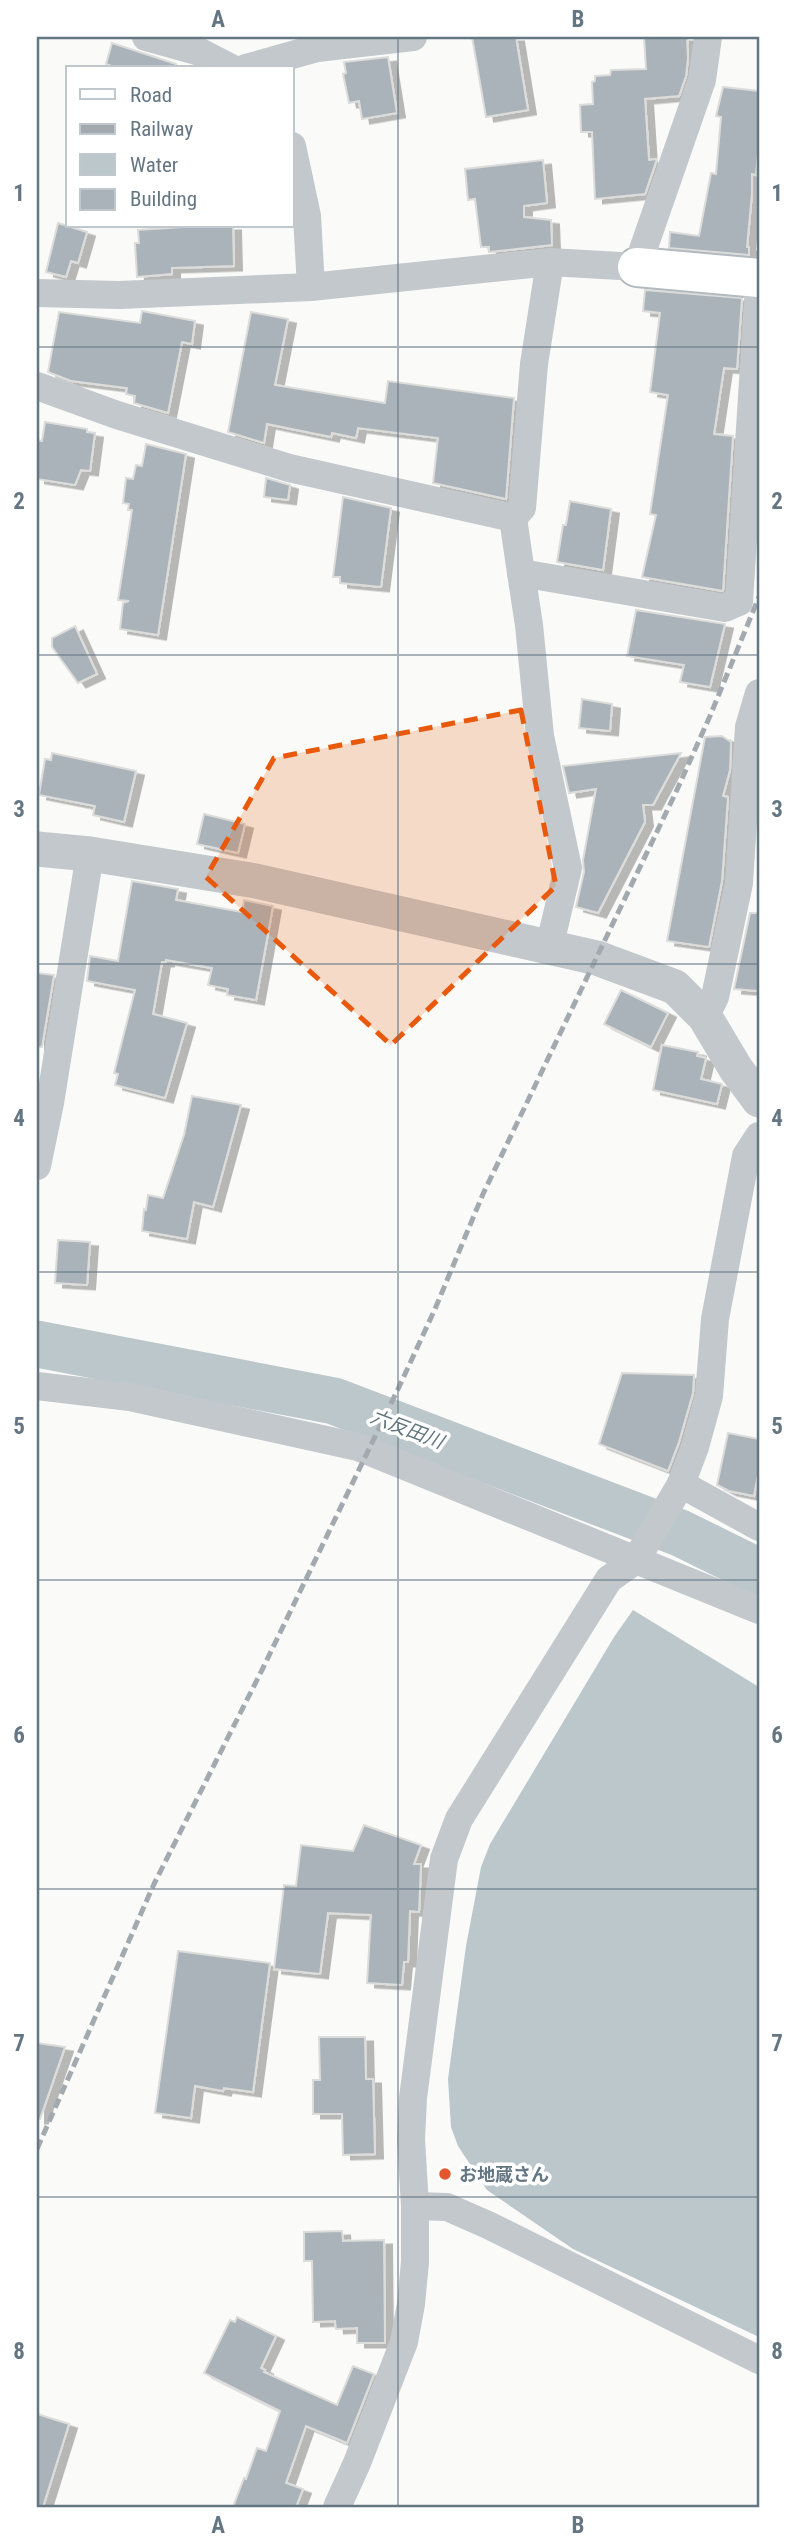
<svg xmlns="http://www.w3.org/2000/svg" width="796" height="2544" viewBox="0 0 796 2544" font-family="'Roboto Condensed','Noto Sans JP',sans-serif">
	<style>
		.water { fill: #bbc7cb }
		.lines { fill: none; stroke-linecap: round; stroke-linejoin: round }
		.river { stroke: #bbc7cb; stroke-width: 47 }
		.building { fill: #aab3b9; stroke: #dcdcda; stroke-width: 2; filter: url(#shadow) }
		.secondary-casing { stroke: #b3babf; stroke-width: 42 }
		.minor { stroke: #c3c8cc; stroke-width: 28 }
		.tertiary { stroke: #c3c8cc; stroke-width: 35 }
		.secondary { stroke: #fff; stroke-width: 38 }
		.rail { stroke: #a2aab0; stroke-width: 5; stroke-dasharray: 10 5; stroke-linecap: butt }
		.marked { fill: #e8590c; fill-opacity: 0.2; stroke: #e8590c; stroke-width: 5; stroke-dasharray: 14 9; stroke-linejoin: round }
		.grid { fill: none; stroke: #657683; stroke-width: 2; stroke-opacity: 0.55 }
		.poi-dot { fill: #e4572e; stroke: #fff; stroke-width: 2.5 }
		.labels { text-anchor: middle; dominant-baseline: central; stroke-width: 7; stroke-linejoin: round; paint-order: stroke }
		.poi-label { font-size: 18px; font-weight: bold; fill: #657683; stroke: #fff; text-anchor: start }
		.water-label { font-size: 19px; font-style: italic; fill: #60757c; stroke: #fff }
		.neatline { fill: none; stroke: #657683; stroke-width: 2.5 }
		.grid-label { font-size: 23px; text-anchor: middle; font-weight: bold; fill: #657683 }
	</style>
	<defs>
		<filter id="shadow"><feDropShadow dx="8" dy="4.5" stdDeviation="0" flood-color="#0004"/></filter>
	</defs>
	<rect width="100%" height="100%" fill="#fafaf8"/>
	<!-- water -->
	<path class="water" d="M633,1610L759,1687V2337L573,2249L487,2190L458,2146L451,2127L448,2079L466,1946L481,1867L490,1844L614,1637Z"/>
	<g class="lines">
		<!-- river -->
		<path class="river" d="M37,1344L334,1401L680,1533L759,1572"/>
	</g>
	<!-- building -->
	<g class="building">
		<path d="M472,37H516L528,110L486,117Z"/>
		<path d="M644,37H687L688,58L686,76L679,96L645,99L649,160L657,159L645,194L595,199L592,132H581L580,105L593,104L592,82L595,81V76L610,75L611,70L646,69Z"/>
		<path d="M112,43L176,64L175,68H117L106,64Z"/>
		<path d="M388,57L397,113L362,119L359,101L349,103L343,74L346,73L344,62Z"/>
		<path d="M723,87L759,91V141L756,175L752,174V193L747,247H749V255L669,248L670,232L699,236L711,173L716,174L721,117L716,116Z"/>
		<path d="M543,160L547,203L524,206V217L551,220L552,245L489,252V247H481L475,199L468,200L465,169Z"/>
		<path d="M58,223L87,232L78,263L71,261L66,277L46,272Z"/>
		<path d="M198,226H233L234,266L172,268V274L137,277L135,243H139L138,230Z"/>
		<path d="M645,290L742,298L737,369L724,368L714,434L733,436L723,591L642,577L656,515L650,514L668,395L650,392L660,313L643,311Z"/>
		<path d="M142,311L195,321L192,344L182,342L168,413L134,403L135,396L126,394L127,388L71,381L48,372L59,312L140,323Z"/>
		<path d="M251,312L288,319L275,385L385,403L388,381L514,398L506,499L433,483L438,438L358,428L356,438L332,433L331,437L267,424L264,443L228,432Z"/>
		<path d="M45,422L87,429V432L95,433L90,471L81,470L75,485L37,479V440L42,441Z"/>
		<path d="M146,444L186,454L158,635L120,629L123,603L129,601L118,600L132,510H128L129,504L123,503L126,478L133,479L136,465L142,466Z"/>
		<path d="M266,478L290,485L288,500L264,497Z"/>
		<path d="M343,497L391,508L381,587L340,583V577H333Z"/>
		<path d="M570,501L611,509L603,570L557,562L563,525H566Z"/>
		<path d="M636,610L725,624L710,687L680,682L684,665L627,656Z"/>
		<path d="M75,626L97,674L78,683L52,647V638Z"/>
		<path d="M582,699L612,704L610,731L579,728Z"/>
		<path d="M722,736L731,742L730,770L723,796L728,797L722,881L709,947L667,941L705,737Z"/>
		<path d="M52,753L136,771L124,822L93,815L95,806L39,795L45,759L51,760Z"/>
		<path d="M681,753L653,805H643L645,822L598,913L576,907L584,872L583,860L596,789L569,793L563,766Z"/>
		<path d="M204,814L245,824L238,853L197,844Z"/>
		<path d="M132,881L178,889L176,900L242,912L244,900L273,906L256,1000L227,995L228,989L208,985L212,968L166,960V962H162L153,1014L187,1023L165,1098L115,1085L118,1074L114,1073L135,990L87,981L90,956L118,961Z"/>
		<path d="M750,913H759V991L734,989Z"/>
		<path d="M37,973L54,975L42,1047H37Z"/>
		<path d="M621,990L668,1013L651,1047L604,1024Z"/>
		<path d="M662,1045L698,1052L697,1056L706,1058L701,1079L722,1084L717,1104L653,1090Z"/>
		<path d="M192,1096L241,1105L213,1207L194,1202L187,1239L142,1231L144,1209L146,1210L148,1195L163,1198L184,1135Z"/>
		<path d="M58,1240L90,1242L87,1285L55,1283Z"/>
		<path d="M622,1373L694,1375L693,1393L679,1442L668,1471L599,1444Z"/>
		<path d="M728,1433L759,1439V1469L754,1496L729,1491L717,1485Z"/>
		<path d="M364,1825L421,1845L414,1864H421L419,1912L410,1911L408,1962H404L402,1985L367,1983L371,1915L328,1913L320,1974L274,1969L284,1885L296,1886L301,1845L353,1851Z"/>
		<path d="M178,1951L270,1963L253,2092L224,2088L223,2091L195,2086L191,2118L155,2113Z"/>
		<path d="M319,2037H365L366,2079H373L375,2154L343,2155L342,2114H313V2080H320Z"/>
		<path d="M37,2043L65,2047L40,2119H37Z"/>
		<path d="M342,2231L343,2241L384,2240L385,2343H357V2328L336,2329L335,2321L313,2322L312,2261H304V2232Z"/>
		<path d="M237,2317L276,2336L261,2368L265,2370L264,2372L337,2405L353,2366L374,2374L347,2443L306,2426L286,2483L303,2489L296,2507H233L244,2478L246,2479L257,2448L266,2451L280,2411L204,2373L230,2320L235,2322Z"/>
		<path d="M37,2414L69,2424L43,2507H37Z"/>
	</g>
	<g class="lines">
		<defs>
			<path id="secondary" d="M637,267L759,278"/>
		</defs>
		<!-- secondary casing -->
		<use href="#secondary" class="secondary-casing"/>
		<!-- minor -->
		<g class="minor">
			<path d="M146,37L200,52L231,68"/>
			<path d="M246,68L317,48L413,37"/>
			<path d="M292,146L307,216L311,287"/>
			<path d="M37,293L119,295L311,287L550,262L637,267L702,80L708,37"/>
			<path d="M37,386L117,415L289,468L513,518L521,573L725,608L739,602L759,286"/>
			<path d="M513,518L522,508L534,364L550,262"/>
			<path d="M521,573L529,625L540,736L568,868L549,948"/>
			<path d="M705,1017L715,997L739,883L749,727L759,693"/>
			<path d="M37,1166L50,1103L90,854"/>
			<path d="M37,1386L130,1397L358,1447L759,1610"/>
			<path d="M681,1484L759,1527"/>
			<path d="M415,2206L447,2207L488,2225L759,2360"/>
			<path d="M337,2507L357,2463L404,2342L411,2304L415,2262V2206L411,2139L413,2098L444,1859L459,1819L609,1579L636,1560L681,1484L695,1447L709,1396L715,1319L746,1156L759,1136"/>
		</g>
		<!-- tertiary -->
		<path class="tertiary" d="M37,849L90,854L256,881L597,958L675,987L705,1017L736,1069L759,1100"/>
		<!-- secondary -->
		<use href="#secondary" class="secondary"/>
		<!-- rail -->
		<path class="rail" d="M37,2149L154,1884L263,1668L399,1387L435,1309L483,1194L676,792L710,716L759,597"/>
	</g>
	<!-- marked area -->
	<path class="marked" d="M521,710L556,886L391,1045L206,877L274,758Z"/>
	<!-- grid -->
	<path class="grid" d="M398,37V2507M37,347H759M37,655H759M37,964H759M37,1272H759M37,1580H759M37,1889H759M37,2197H759"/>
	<!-- markers -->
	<circle class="poi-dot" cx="445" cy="2174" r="7"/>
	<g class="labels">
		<!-- poi labels -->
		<g class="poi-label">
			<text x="459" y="2174">お地蔵さん</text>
		</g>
		<!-- water labels -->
		<g class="water-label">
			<text transform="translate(407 1429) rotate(21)">六反田川</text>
		</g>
	</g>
	<!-- border -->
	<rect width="796" height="2544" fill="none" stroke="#ffffff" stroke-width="77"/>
	<!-- legend -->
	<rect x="66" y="66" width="228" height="161" fill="#ffffff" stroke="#c1c8cd" stroke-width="2"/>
	<rect x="80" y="89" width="35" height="10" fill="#ffffff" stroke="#c1c8cd" stroke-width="2"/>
	<text x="130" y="102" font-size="21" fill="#657683">Road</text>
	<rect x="80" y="124" width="35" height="10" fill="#a2aab0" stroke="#c1c8cd" stroke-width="2"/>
	<text x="130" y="136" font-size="21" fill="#657683">Railway</text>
	<rect x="80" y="154" width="35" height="21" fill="#bbc7cb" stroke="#c1c8cd" stroke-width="2"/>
	<text x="130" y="172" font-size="21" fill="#657683">Water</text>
	<rect x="80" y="189" width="35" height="21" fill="#aab3b9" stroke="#c1c8cd" stroke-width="2"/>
	<text x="130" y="206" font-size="21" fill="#657683">Building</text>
	<rect x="38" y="38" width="720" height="2468" class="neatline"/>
	<g class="grid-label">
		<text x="218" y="27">A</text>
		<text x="578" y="27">B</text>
		<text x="19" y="201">1</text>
		<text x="777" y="201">1</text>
		<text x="19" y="509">2</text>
		<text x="777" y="509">2</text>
		<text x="19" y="817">3</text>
		<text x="777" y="817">3</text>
		<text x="19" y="1126">4</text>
		<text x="777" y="1126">4</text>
		<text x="19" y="1434">5</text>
		<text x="777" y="1434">5</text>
		<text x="19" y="1743">6</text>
		<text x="777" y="1743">6</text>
		<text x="19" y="2051">7</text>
		<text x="777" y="2051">7</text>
		<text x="19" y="2359">8</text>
		<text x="777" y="2359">8</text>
		<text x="218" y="2533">A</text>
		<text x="578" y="2533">B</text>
	</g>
</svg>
